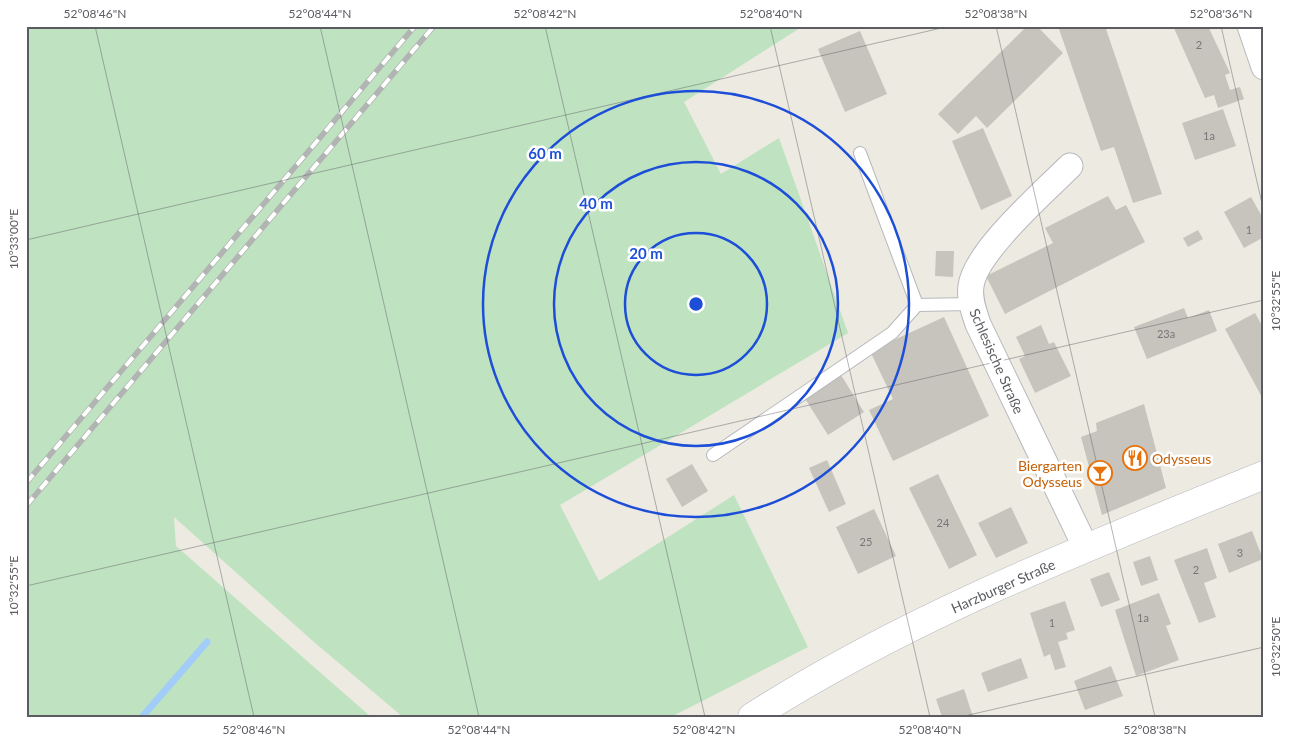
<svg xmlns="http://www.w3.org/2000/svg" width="1290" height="743" viewBox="0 0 1290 743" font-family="Lato,sans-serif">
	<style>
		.green { fill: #bfe2c1 }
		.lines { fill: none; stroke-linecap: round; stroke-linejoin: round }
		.stream { stroke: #a3cdf9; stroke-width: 7 }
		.building { fill: #c7c4be }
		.lane-casing { stroke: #b7b8bd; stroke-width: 14 }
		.street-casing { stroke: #b7b8bd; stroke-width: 27 }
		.secondary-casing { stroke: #b7b9bf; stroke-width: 29 }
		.lane { stroke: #fff; stroke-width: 12 }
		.street { stroke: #fff; stroke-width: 25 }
		.secondary { stroke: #fff; stroke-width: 28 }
		.rail-casing { stroke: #b2b3b3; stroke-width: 5.5 }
		.rail { stroke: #fff; stroke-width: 4; stroke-dasharray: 11; stroke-linecap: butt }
		.ticks { fill: none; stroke: #5a5c61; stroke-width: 1; stroke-opacity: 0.45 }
		.ring { fill: none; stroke: #1d4ed8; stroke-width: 2.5 }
		.labels { text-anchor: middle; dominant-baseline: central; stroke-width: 5; stroke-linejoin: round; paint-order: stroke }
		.number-label { font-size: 11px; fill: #757678 }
		.street-label { font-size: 14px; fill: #5a5c61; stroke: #fff }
		.food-label { font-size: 14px; fill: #c56008; stroke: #fff; text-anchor: start }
		.centre { fill: #1d4ed8; stroke: #fff; stroke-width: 2.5 }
		.ring-label { font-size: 15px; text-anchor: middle; font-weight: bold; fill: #1d4ed8; stroke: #fff; stroke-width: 5; stroke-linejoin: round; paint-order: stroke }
		.neatline { fill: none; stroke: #5a5c61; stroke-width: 2 }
		.ticks-label { font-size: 12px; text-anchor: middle; fill: #5a5c61 }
	</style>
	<rect width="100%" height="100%" fill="#eceae1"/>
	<!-- green -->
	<path class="green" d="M26,26H803L684,102L721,174L779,138L848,333L560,505L599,581L734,495L808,647L671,717H403L314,642L174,517L176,546L371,717H26Z"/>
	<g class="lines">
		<!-- stream -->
		<path class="stream" d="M142,717L207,642"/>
	</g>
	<!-- building -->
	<g class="building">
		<path d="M1027,26H1037L1063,53L987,128L976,116L958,134L938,114Z"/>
		<path d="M1058,26H1105L1162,194L1133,203L1114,147L1101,151Z"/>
		<path d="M1173,26H1208L1230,73L1225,75L1230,90L1240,87L1244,99L1218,108L1214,95L1205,98Z"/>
		<path d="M860,31L887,94L845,112L818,49Z"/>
		<path d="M1223,109L1236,146L1195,160L1182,123Z"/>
		<path d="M983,128L1012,196L981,210L952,141Z"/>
		<path d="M1108,196L1116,210L1126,205L1145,242L1005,314L986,276L1053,243L1045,228Z"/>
		<path d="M1251,197L1264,220V237L1244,248L1224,212Z"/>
		<path d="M1198,230L1203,239L1188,247L1183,238Z"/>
		<path d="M936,251H954L953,277L935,276Z"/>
		<path d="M1184,308L1188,318L1209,310L1217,331L1147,359L1134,327Z"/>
		<path d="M1255,313L1264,329V401L1225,329Z"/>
		<path d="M944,317L989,416L893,461L869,410L893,399L870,351Z"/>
		<path d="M1041,325L1049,344L1054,342L1071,376L1035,393L1019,359L1025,356L1016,337Z"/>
		<path d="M841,375L864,412L828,435L804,397Z"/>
		<path d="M1144,404L1166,488L1102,515L1081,437L1097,431L1096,423Z"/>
		<path d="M827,460L846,504L829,512L809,468Z"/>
		<path d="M692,464L708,491L682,507L666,479Z"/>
		<path d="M938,474L977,555L949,569L909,488Z"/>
		<path d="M1011,507L1028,543L996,558L978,523Z"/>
		<path d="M874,509L896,556L858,574L836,527Z"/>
		<path d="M1252,531L1263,559L1229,573L1218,544Z"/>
		<path d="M1207,548L1217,578L1204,583L1216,617L1199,623L1174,560Z"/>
		<path d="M1150,556L1158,580L1141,586L1133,562Z"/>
		<path d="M1109,572L1120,600L1101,607L1090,579Z"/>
		<path d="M1159,593L1171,624L1166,626L1179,660L1136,676L1115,610Z"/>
		<path d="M1065,601L1075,630L1066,633L1068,639L1058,642L1066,667L1055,670L1050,654L1044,657L1030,613Z"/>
		<path d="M1021,658L1028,678L988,692L981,673Z"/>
		<path d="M1111,666L1123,696L1085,710L1074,681Z"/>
		<path d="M964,689L973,717H942L936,699Z"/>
	</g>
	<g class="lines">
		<defs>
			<g id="lane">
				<path d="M860,153L917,305L971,304"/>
				<path d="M713,455L892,333L917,305"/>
			</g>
			<g id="street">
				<path d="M1250,26L1264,67"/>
				<path d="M1070,166C1045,191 975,252 971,286C969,299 974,312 978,324L1086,548"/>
			</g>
			<path id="secondary" d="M752,717C911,615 1090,546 1264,475"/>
		</defs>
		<!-- lane casing -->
		<use href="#lane" class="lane-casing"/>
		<!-- street casing -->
		<use href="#street" class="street-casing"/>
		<!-- secondary casing -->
		<use href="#secondary" class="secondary-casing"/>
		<!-- lane -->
		<use href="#lane" class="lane"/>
		<!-- street -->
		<use href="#street" class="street"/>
		<!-- secondary -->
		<use href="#secondary" class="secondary"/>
		<defs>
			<g id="rail">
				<path d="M26,483L415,26"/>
				<path d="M26,506L434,26"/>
			</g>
		</defs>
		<!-- rail casing -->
		<use href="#rail" class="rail-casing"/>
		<!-- rail -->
		<use href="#rail" class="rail"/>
	</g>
	<!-- ticks -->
	<path class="ticks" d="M95,26L254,717M320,26L479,717M545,26L705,717M770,26L930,717M996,26L1155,717M1221,26L1264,212M26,240L950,26M26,586L1264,300M26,705L29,717M960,717L1264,647"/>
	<!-- distance rings -->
	<g class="ring">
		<circle cx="696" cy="304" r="71"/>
		<circle cx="696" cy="304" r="142"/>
		<circle cx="696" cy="304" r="213"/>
	</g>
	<!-- icons -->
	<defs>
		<symbol id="restaurant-ring" viewBox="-11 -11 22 22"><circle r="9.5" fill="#fff" stroke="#e8710a" stroke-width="1.5"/><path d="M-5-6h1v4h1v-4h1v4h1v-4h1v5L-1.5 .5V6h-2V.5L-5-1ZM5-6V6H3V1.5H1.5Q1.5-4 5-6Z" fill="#e8710a"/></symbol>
		<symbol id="bar-ring" viewBox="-11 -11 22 22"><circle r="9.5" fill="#fff" stroke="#e8710a" stroke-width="1.5"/><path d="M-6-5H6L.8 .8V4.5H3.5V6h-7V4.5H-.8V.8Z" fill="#e8710a"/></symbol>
	</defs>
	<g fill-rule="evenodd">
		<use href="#restaurant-ring" x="1121" y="444" width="28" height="28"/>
		<use href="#bar-ring" x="1086" y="459" width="28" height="28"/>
	</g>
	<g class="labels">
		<!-- number labels -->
		<g class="number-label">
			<text x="1199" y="44">2</text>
			<text x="1209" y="135">1a</text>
			<text x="1249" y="229">1</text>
			<text x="1166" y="333">23a</text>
			<text x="943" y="522">24</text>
			<text x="866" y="541">25</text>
			<text x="1240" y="552">3</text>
			<text x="1196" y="569">2</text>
			<text x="1143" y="617">1a</text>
			<text x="1052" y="622">1</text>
		</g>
		<!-- street labels -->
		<g class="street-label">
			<text transform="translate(997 361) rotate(66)">Schlesische Straße</text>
			<text transform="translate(1003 586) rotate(-24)">Harzburger Straße</text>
		</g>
		<!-- food labels -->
		<g class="food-label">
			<text x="1152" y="458">Odysseus</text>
			<text x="1082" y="465" text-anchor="end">Biergarten<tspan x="1082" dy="16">Odysseus</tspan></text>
		</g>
	</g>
	<circle cx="696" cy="304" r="8" class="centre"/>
	<g class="ring-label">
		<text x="545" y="159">60 m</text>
		<text x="596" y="209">40 m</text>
		<text x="646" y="259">20 m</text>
	</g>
	<!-- border -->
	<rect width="1290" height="743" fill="none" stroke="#ffffff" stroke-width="55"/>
	<rect x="28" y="28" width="1234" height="688" class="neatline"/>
	<g class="ticks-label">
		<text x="95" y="18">52°08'46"N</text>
		<text x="320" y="18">52°08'44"N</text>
		<text x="545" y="18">52°08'42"N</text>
		<text x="771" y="18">52°08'40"N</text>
		<text x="996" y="18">52°08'38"N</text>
		<text x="1221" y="18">52°08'36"N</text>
		<text transform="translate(14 239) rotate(-90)" y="4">10°33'00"E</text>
		<text transform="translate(1276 301) rotate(-90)" y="4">10°32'55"E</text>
		<text transform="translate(14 586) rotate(-90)" y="4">10°32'55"E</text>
		<text transform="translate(1276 647) rotate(-90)" y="4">10°32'50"E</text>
		<text x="254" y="734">52°08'46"N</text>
		<text x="479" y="734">52°08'44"N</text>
		<text x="704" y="734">52°08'42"N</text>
		<text x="930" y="734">52°08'40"N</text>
		<text x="1155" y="734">52°08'38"N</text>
	</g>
</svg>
